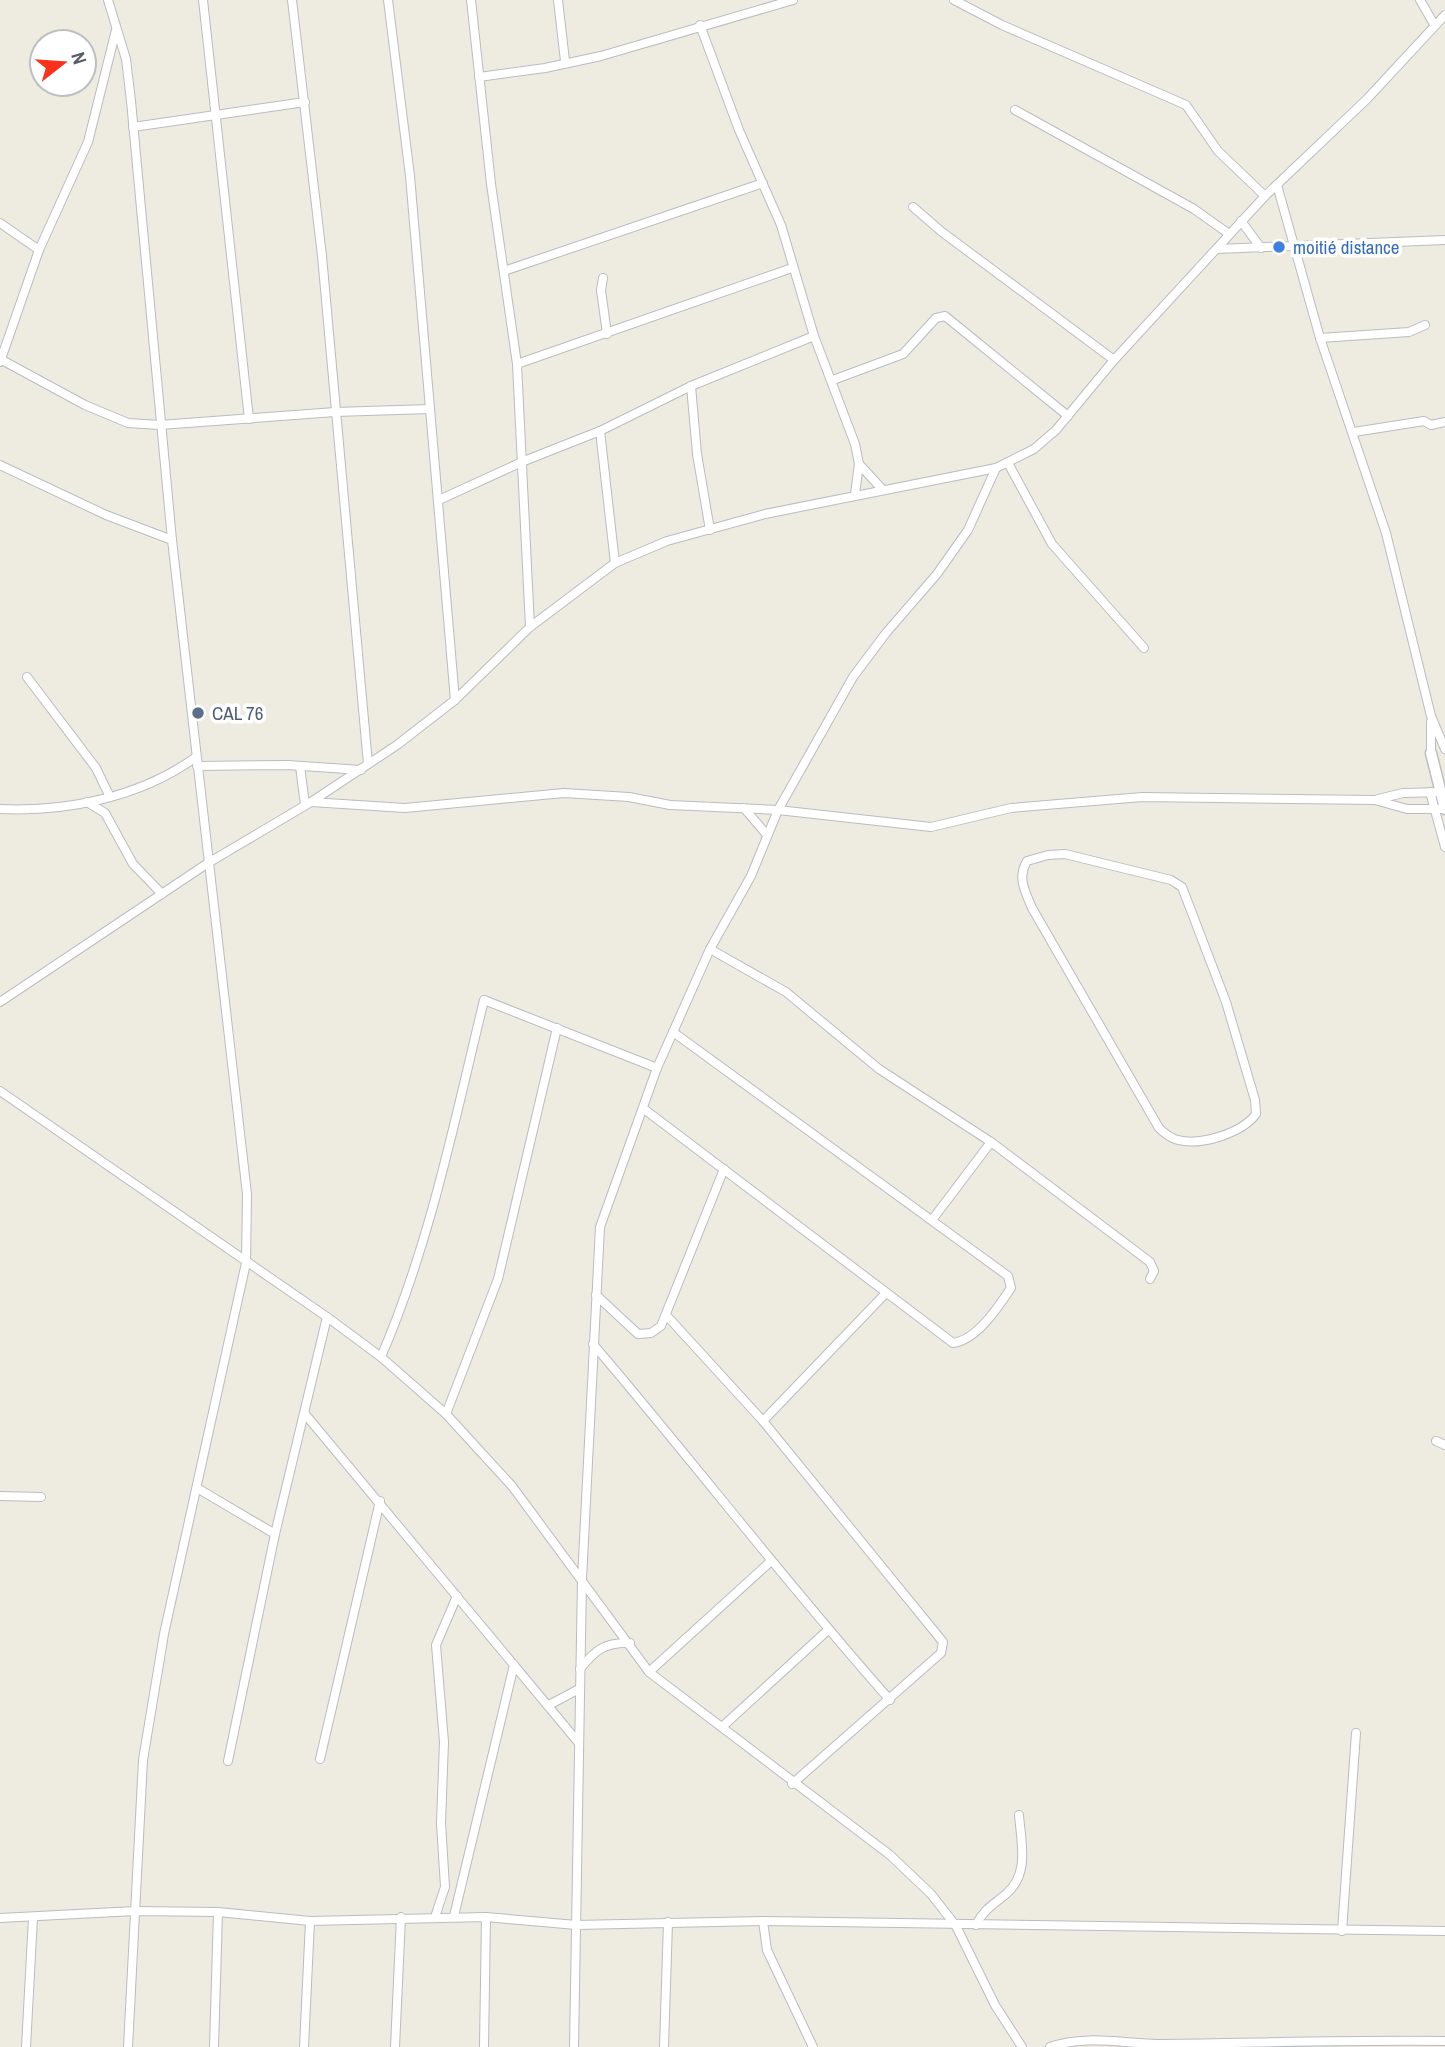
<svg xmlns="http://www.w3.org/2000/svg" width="1445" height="2047" viewBox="0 0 1445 2047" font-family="'Archivo Narrow',sans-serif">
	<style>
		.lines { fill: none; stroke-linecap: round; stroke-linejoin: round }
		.street-casing { stroke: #b9bcc2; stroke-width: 10 }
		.secondary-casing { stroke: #babdc4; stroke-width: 13 }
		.street { stroke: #fff; stroke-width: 8 }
		.secondary { stroke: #fff; stroke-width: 10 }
		.shop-dot { fill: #3f7fe0; stroke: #fff; stroke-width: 2.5 }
		.service-dot { fill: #5c6f8a; stroke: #fff; stroke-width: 2.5 }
		.labels { text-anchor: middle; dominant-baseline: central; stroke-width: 7; stroke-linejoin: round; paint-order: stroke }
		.shop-label { font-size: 19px; fill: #366cbe; stroke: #fff; text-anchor: start }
		.service-label { font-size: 19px; fill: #4e5e75; stroke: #fff; text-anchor: start }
	</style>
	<rect width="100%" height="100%" fill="#eeece1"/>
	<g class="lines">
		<defs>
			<g id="street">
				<path d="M108,0L126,59L131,101L172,540L247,1194L246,1263L164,1634L143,1760L128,2047"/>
				<path d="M203,0L249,419"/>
				<path d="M292,0L322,256L368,764"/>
				<path d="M388,0L410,176L455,700"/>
				<path d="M471,0L491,184L517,364L530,627"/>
				<path d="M558,0L565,61"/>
				<path d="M954,0L1002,25L1186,105L1218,151L1265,196"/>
				<path d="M1420,0L1435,26"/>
				<path d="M700,25L739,130L781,225L814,336L855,444L859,464L882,489"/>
				<path d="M479,77L545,68L601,56L793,0"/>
				<path d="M1015,110L1194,209L1229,234"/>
				<path d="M133,127L305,102"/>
				<path d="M1277,185L1320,338L1386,533L1431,716L1445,749"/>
				<path d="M913,207L942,232L1114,360"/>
				<path d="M1241,221L1261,248"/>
				<path d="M0,223L39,250"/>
				<path d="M1217,249L1445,240"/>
				<path d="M504,271L763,183"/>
				<path d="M603,278L601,290L607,334"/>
				<path d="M1320,338L1409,332L1425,325"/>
				<path d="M0,359L85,405L128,423L160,425L335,412L430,409"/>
				<path d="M0,362L39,250L88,142L116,30"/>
				<path d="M517,364L792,268"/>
				<path d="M833,380L903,354L936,318L945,316L1068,416"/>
				<path d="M691,386L697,454L710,530"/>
				<path d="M600,431L615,563"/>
				<path d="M1354,432L1424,421L1431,425L1445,422"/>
				<path d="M1008,463L1052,544L1144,648"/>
				<path d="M0,465L106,515L172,540"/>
				<path d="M855,494L859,464"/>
				<path d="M439,500L524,461L600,431L691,386L814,336"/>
				<path d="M27,677L96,768L110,797"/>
				<path d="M1431,722V753"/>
				<path d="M197,766L288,765L361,770"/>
				<path d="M300,766L305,805"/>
				<path d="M1430,792L1445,847"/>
				<path d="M1378,799L1403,793L1444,792"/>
				<path d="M87,802L105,813L133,864L162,894"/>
				<path d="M311,802L405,808L564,793L629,797L670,805L778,810L931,827L1011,808L1142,797L1375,800L1407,809H1445"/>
				<path d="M744,808L767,835"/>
				<path d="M0,809C67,812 141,797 196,757"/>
				<path d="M1065,854L1171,880L1182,887L1226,1002L1255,1100L1256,1114C1242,1133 1201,1146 1178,1140C1170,1138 1164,1133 1159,1128L1032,908C1025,891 1017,878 1027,861L1048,855Z"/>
				<path d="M710,949L786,992L879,1069L991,1142L1150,1262L1154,1271L1150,1279"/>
				<path d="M0,1002L208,863L311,802L397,745L455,700L530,627L615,563L667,541L765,514L996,468L1034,449L1056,430L1114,360L1265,196L1367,99L1445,15"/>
				<path d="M0,1091L327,1317L381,1357L446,1414L512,1486L649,1672L890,1855L931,1894L956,1926L995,2005L1022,2047"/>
				<path d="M644,1109L953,1343C977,1340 999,1306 1011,1288L1008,1276L673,1032"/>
				<path d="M932,1220L991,1142"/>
				<path d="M596,1295L638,1334L651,1333L661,1326L724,1169"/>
				<path d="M667,1316L763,1421L943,1642L941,1653L792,1784"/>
				<path d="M593,1344C693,1461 787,1584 890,1700"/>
				<path d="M381,1357C430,1244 455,1119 484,1000L657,1068"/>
				<path d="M305,1414L578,1742"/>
				<path d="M446,1414L498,1279L557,1028"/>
				<path d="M763,1421L886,1293"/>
				<path d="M1436,1441L1445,1445"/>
				<path d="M197,1488L275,1534"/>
				<path d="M0,1496L41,1497"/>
				<path d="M580,1669C595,1650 605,1642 630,1643"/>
				<path d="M649,1672L770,1562"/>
				<path d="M549,1705L579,1689"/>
				<path d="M722,1727L828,1630"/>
				<path d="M320,1759L380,1501"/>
				<path d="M228,1761L275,1534L327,1317"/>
				<path d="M454,1916L514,1665"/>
				<path d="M435,1917L445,1887L441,1823L444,1742L436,1645L457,1596"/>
				<path d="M0,1918L135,1911L218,1912L310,1921L486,1917L576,1925L763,1921L1445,1931"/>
				<path d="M763,1921L767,1950L813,2047"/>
				<path d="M976,1925C984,1909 993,1905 1006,1894C1030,1874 1021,1842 1019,1815"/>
				<path d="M1342,1931L1356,1733"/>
				<path d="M26,2047L33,1918"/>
				<path d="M214,2047L218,1912"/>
				<path d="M304,2047L310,1921"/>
				<path d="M395,2047L401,1917"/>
				<path d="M484,2047L486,1917"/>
				<path d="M574,2047L582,1579L600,1227L657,1068L710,949L751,876L778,810L853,677L886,633L937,574L968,530L996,468"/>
				<path d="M664,2047L668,1922"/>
				<path d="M1050,2047C1086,2034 1125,2044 1162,2044C1256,2043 1350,2040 1445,2041"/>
			</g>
			<path id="secondary" d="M1431,753L1445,809"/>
		</defs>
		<!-- street casing -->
		<use href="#street" class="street-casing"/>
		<!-- secondary casing -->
		<use href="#secondary" class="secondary-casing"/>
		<!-- street -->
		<use href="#street" class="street"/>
		<!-- secondary -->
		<use href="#secondary" class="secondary"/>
	</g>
	<!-- markers -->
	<circle class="shop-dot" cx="1279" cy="247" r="7"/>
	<circle class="service-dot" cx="198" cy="713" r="7"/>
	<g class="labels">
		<!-- shop labels -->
		<g class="shop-label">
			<text x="1293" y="247">moitié distance</text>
		</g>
		<!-- service labels -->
		<g class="service-label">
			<text x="212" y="713">CAL 76</text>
		</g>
	</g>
	<!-- north arrow -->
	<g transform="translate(63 63) rotate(73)"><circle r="33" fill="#ffffff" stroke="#bdbfc1" stroke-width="2"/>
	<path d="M0-5L12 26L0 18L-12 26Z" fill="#fa321b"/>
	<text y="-10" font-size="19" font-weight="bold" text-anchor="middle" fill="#595e64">N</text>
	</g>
</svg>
